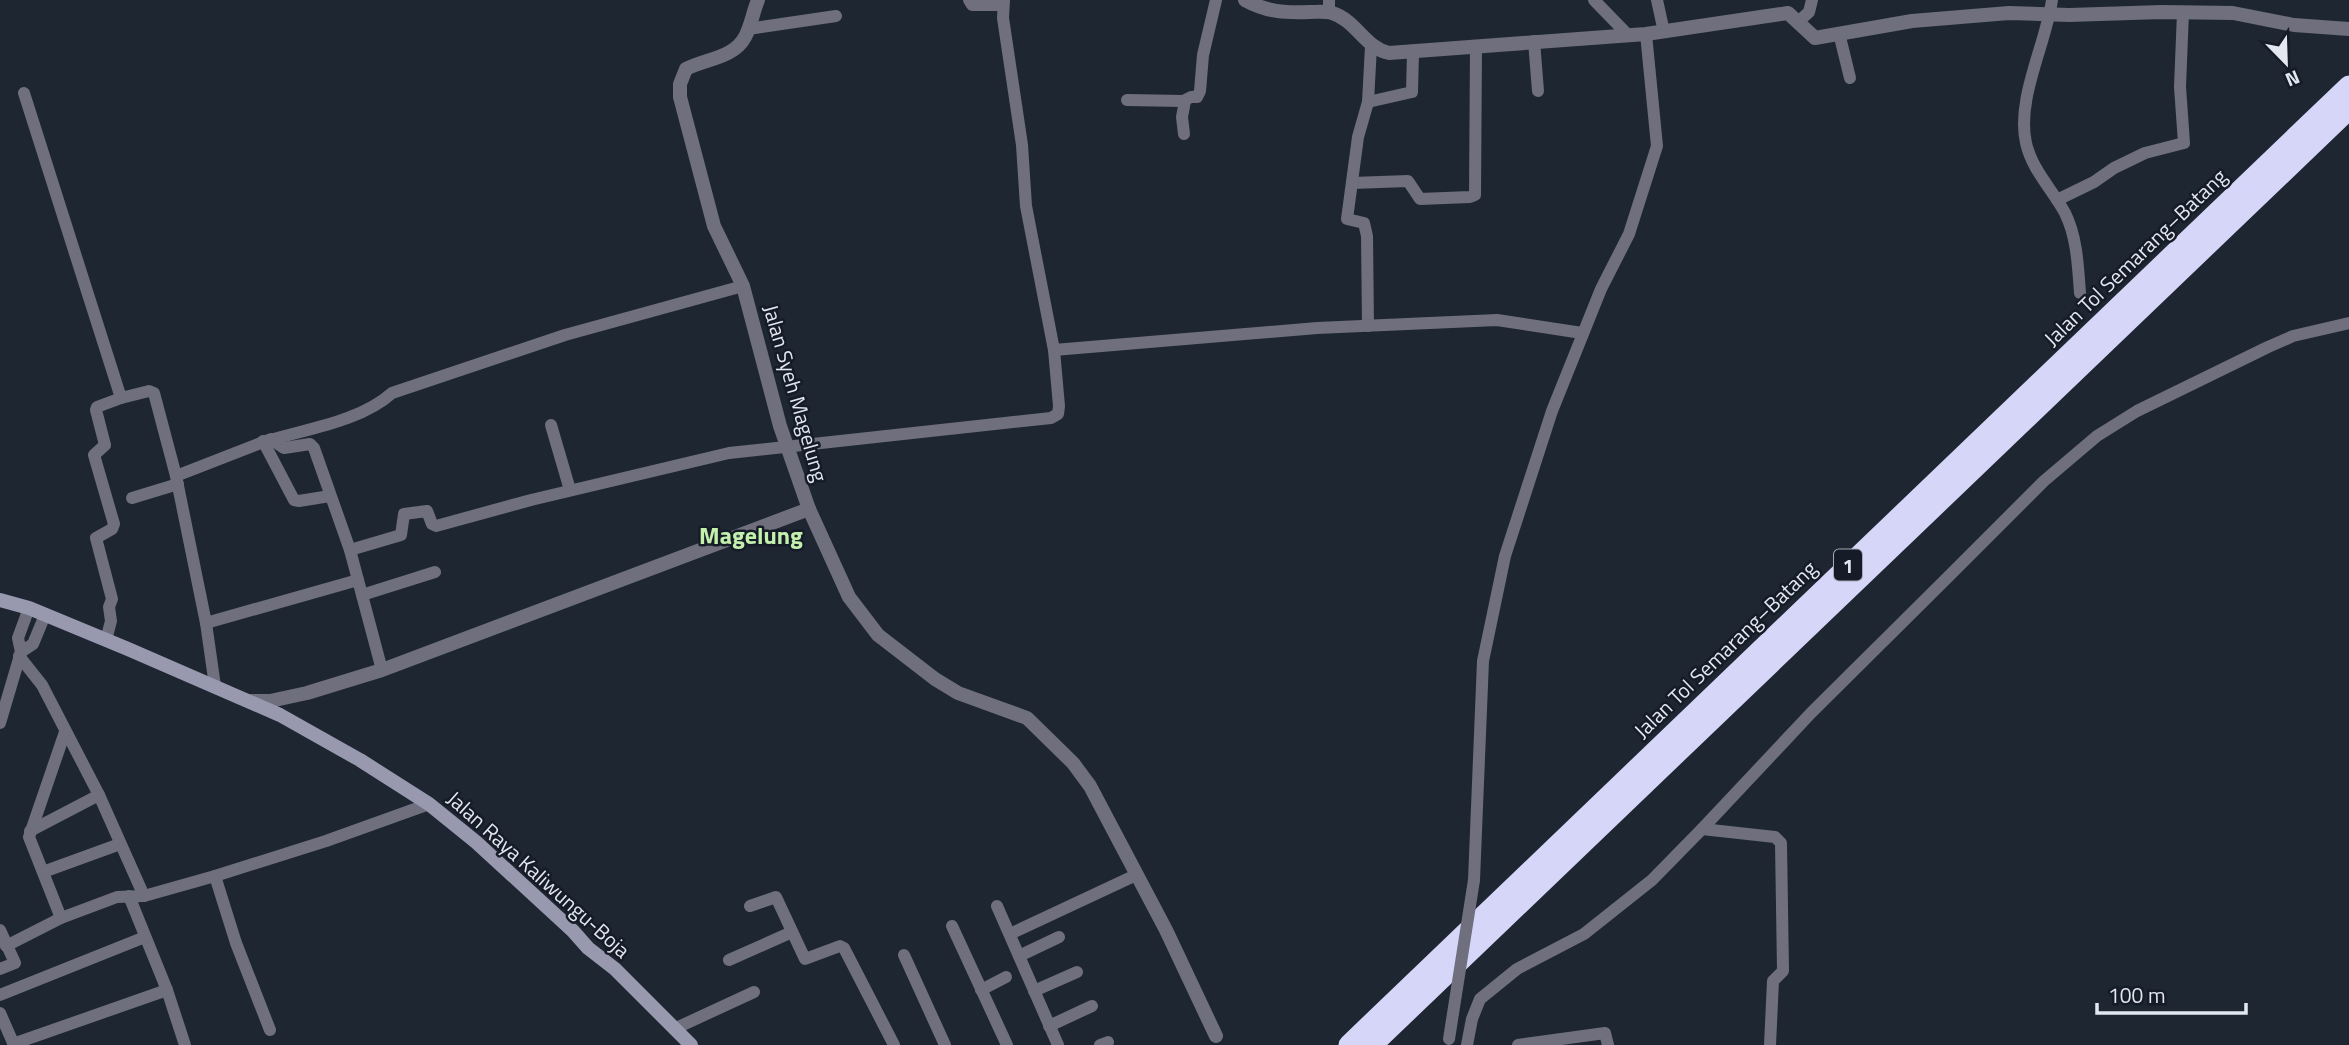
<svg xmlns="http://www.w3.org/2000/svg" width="2349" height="1045" viewBox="0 0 2349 1045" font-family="'Titillium Web',sans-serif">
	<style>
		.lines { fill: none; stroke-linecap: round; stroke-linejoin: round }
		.minor { stroke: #6f6f7d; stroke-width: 12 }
		.tertiary { stroke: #6f6f7d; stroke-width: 14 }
		.secondary { stroke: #9898af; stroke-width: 14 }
		.motorway { stroke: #d6d6f9; stroke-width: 21 }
		.minor-bridge { stroke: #6f6f7d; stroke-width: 12 }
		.labels { text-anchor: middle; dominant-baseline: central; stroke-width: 5; stroke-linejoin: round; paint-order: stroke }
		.shield { fill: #151c28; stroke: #a4aab4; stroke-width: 2 }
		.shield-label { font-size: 19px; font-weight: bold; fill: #e2e7f0 }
		.street-label { font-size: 21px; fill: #e2e7f0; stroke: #151c28 }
		.quarter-label { font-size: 24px; font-weight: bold; fill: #c3f0ad; stroke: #151c28 }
	</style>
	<rect width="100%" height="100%" fill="#1e2632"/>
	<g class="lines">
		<!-- minor -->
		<g class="minor">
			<path d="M969,0L972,5H1003"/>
			<path d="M1594,0L1628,35"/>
			<path d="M1657,0L1664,32"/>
			<path d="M2052,0C2046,44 2016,99 2026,143C2032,170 2052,189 2065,213C2077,237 2078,266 2080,293"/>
			<path d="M1329,12V0"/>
			<path d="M1798,22L1809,12L1812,0"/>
			<path d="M748,29L836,16"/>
			<path d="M1839,33L1850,78"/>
			<path d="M1534,41L1538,91"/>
			<path d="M24,93L121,398L149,391L154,393L176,476"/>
			<path d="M1127,100L1183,101L1191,97H1197L1200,91L1203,55L1216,0"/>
			<path d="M1368,102L1412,92L1413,53"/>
			<path d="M1184,134L1182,117L1185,101"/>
			<path d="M1352,183L1408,181L1420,199L1470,197L1475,195L1476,46"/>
			<path d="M2057,200L2094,182L2114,168L2145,153L2184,143L2180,87L2183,12"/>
			<path d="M1368,326L1367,236L1364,223L1347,219L1358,137L1368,102L1371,46"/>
			<path d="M1054,350L1317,328L1497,320L1582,333"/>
			<path d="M551,425L570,490"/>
			<path d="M274,439C312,428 362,420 392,393L565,335L743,286"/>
			<path d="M263,441L294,500L299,501L330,496"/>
			<path d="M132,498L178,484"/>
			<path d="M350,550L401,535L404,514L427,511L432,524L436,526L531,500L729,453L1051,418L1058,414L1059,406L1054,350L1026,206L1022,145L1003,18L1004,0"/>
			<path d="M362,595L435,572"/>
			<path d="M206,623L358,580"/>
			<path d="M106,640L111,621L109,607L112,599L96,538L112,529L114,524L94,455L105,445L96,410L97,407L121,398"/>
			<path d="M21,652L33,644L45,615"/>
			<path d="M19,656L42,685L99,795L144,896"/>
			<path d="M215,686L206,623L176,476L271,439L284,448L310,444L314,448L350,550L382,670"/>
			<path d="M0,723L21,652L18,638L29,608"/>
			<path d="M1702,829L1775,837L1781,843L1783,971L1773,981L1770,1045"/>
			<path d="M30,831L99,795"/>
			<path d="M43,872L120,844"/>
			<path d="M215,876L236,943L270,1030"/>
			<path d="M1474,880L1483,661L1505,556L1552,411L1601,289L1629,234L1657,146L1646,34"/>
			<path d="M129,896L167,990L185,1045"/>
			<path d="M750,906L776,897L805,959L840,946L844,948L894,1045"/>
			<path d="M997,906L1058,1045"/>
			<path d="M61,918L29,837L65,732"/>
			<path d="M952,926L1007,1045"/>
			<path d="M0,930L15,963L0,969"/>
			<path d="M1010,934L1136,875"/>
			<path d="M6,946L61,918L117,897L144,896L215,876L326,841L429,804"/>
			<path d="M904,955L945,1045"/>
			<path d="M1019,956L1059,937"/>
			<path d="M729,960L792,932"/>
			<path d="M981,990L1006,977"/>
			<path d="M1034,991L1077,972"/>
			<path d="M0,995L145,937"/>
			<path d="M0,1013L14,1045"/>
			<path d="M1049,1026L1092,1006"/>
			<path d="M674,1029L754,992"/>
			<path d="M13,1044L167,990"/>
			<path d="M1100,1045L1108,1042"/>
			<path d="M1467,1045L1472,1019L1480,999L1517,969L1584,934L1652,880L1702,829L1811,713L1949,576L2044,481L2097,436L2137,411L2268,347L2293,336L2349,323"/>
			<path d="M1518,1045L1605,1033L1608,1045"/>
		</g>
		<!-- tertiary -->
		<g class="tertiary">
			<path d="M1245,0C1267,12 1285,13 1310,12C1317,12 1325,11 1332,13C1356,20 1365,48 1389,53L1646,34L1788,13L1815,38L1912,21L2009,13L2069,15L2162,12L2233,13L2294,25L2349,29"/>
			<path d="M809,509L849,597L878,635L935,679L958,693L1027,718L1073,763L1090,786L1166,930L1216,1036"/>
			<path d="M251,701H270L307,693L382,670L809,509L780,426L743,286L714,226L680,97V84L686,69C705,59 734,58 745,37C751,26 753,12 758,0"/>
		</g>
		<!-- secondary -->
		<path class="secondary" d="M0,600L29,608L128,649L280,715L360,760L429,804L476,842L573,931L588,948L615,969L691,1045"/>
		<!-- motorway -->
		<g class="motorway">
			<path d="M1349,1045L2349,86"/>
			<path d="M1372,1045L2349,109"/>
		</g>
		<!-- minor-bridge -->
		<path class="minor-bridge" d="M1449,1039L1474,880"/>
	</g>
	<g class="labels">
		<!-- shield labels -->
		<rect class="shield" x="1834" y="549.5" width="28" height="31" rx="5"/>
		<g class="shield-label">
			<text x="1848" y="565">1</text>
		</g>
		<!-- street labels -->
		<g class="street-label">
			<text transform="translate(2135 257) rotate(-44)">Jalan Tol Semarang–Batang</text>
			<text transform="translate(796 393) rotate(74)">Jalan Syeh Magelung</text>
			<text transform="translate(1725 649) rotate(-44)">Jalan Tol Semarang–Batang</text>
			<text transform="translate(539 874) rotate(42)">Jalan Raya Kaliwungu-Boja</text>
		</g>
		<!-- quarter labels -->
		<g class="quarter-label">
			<text x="751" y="535">Magelung</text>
		</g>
	</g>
	<!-- north arrow -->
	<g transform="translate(2286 63) rotate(157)" stroke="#151c28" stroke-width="5" paint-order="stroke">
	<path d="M0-5L12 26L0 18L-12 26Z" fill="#e2e7f0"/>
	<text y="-10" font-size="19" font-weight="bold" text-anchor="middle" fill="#e2e7f0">N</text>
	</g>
	<!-- scale -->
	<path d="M2097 1003v10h149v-10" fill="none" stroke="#e2e7f0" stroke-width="3.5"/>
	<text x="2108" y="1003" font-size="21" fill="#e2e7f0" stroke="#151c28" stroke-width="5" paint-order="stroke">100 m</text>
</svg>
